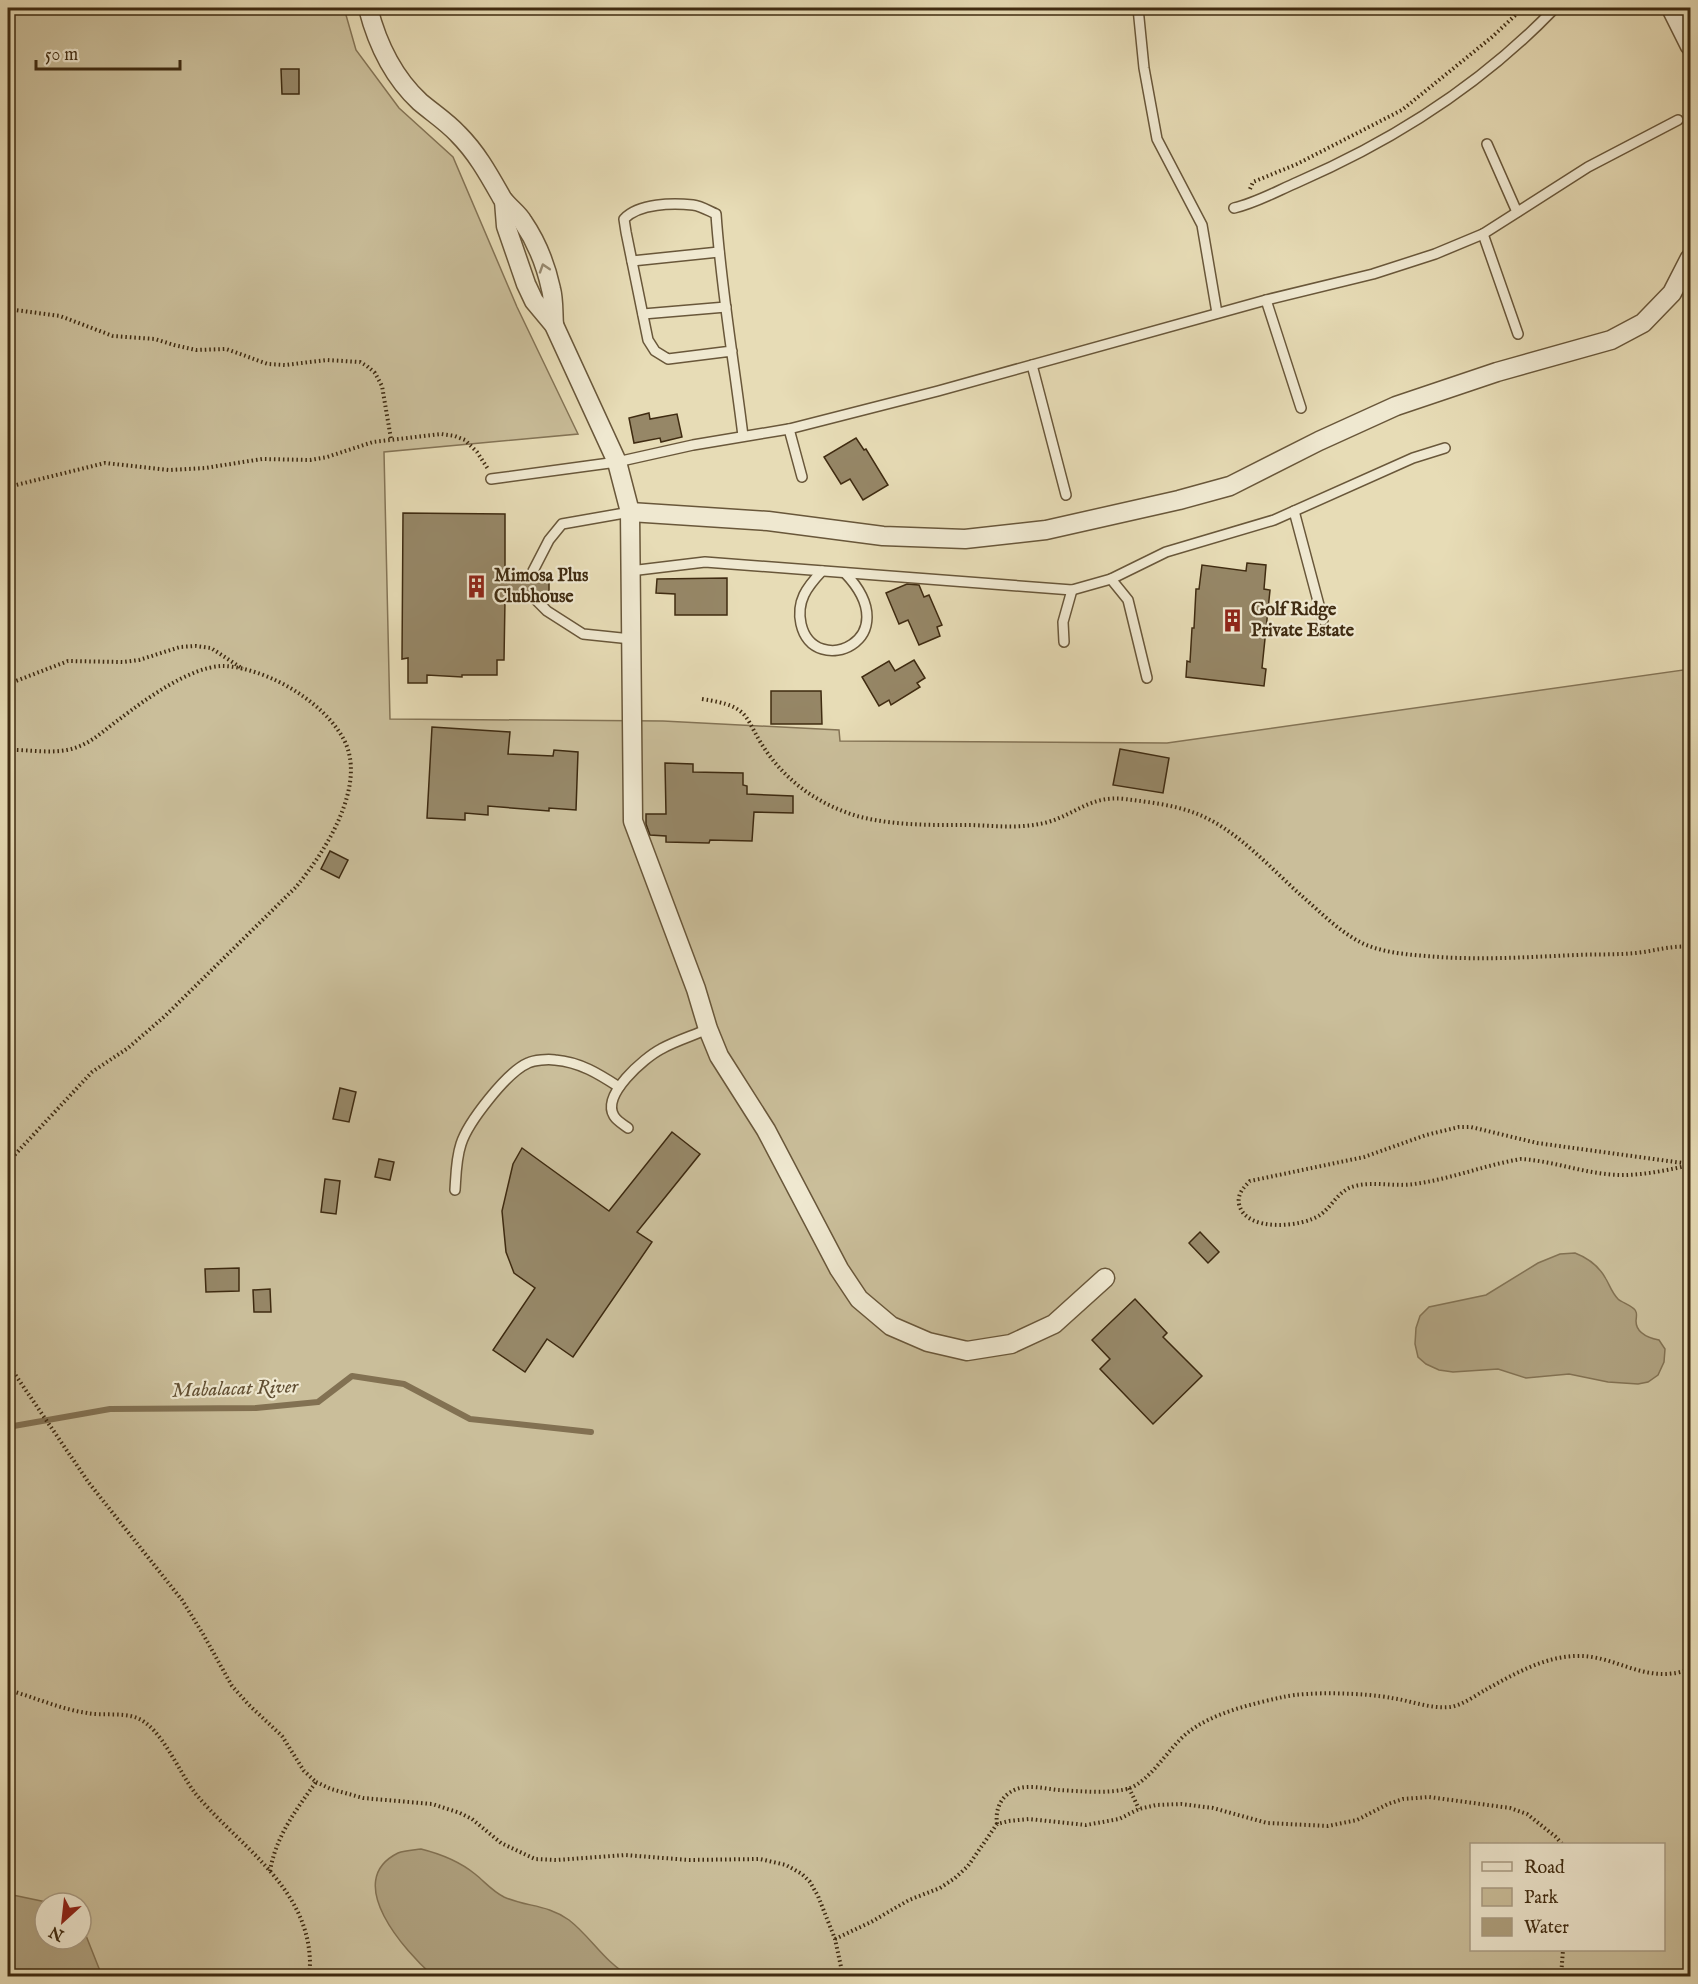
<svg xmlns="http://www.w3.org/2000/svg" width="1698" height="1984" viewBox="0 0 1698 1984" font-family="'IM FELL English',serif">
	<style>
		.green { fill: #cabe9a; stroke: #847456; stroke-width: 1.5; fill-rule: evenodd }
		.water { fill: #aea07e; stroke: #827152; stroke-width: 1.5 }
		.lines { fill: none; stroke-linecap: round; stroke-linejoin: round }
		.stream { stroke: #827152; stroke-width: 6 }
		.building { fill: #968767; stroke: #3f2b11; stroke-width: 1.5 }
		.lane-casing { stroke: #69573a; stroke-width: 12 }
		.street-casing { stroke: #69573a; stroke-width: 21 }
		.path { stroke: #3f2b11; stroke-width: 4; stroke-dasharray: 1.5 3; stroke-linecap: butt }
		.lane { stroke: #efe8d0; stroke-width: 9 }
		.street { stroke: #efe8d0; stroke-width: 18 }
		.oneway { stroke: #978a70 }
		.labels { text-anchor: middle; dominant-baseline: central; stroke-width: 4.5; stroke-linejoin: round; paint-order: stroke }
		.poi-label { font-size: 18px; font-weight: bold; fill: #3f2b11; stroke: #efe8d0; text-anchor: start }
		.water-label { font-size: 20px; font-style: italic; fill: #604e32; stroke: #efe8d0 }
	</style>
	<rect width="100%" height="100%" fill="#e7dcb6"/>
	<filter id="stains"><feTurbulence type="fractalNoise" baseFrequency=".00333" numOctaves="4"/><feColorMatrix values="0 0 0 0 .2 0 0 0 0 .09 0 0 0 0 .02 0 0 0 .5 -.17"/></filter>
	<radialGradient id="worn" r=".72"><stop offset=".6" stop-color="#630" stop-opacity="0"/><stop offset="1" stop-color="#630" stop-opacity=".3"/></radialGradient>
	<!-- green -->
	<path class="green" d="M8,8H344L356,50L399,108L453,157L517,307L578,434L384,452L390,719L663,721L839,730L840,741L1167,743L1690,669V1976H8ZM1472,1844H1664V1950H1472ZM45,1903H81V1939H45Z"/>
	<!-- water -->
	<g class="water">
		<path d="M1575,1253C1588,1258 1599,1266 1606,1279C1610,1286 1612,1293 1618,1299C1622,1303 1635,1306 1636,1312C1637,1313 1636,1321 1636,1321C1636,1334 1649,1338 1659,1340L1665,1349L1664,1362L1658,1375L1648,1382L1638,1384L1608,1382L1569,1374L1526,1378L1498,1369L1453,1372L1439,1370L1426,1364L1418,1357L1415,1344L1416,1328L1420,1316L1429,1307L1486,1295L1538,1263L1560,1254Z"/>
		<path d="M421,1849C441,1854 459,1861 475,1874C485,1882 492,1891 504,1897C526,1907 547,1904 569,1920C591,1937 605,1963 630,1976H433C406,1952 341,1881 398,1853C405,1850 414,1850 421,1849Z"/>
		<path d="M8,1894L51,1903H45V1939H81V1923L102,1976H8Z"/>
	</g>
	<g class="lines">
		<!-- stream -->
		<path class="stream" d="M8,1427L110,1409L256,1408L318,1402L352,1376L404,1384L470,1419L591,1432"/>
	</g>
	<!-- building -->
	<g class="building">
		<path d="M281,69H299V94H282Z"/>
		<path d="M649,413L650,419L677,414L682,437L661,442L660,438L634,443L629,418Z"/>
		<path d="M856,438L864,450L866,449L888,485L863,500L850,479L841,484L824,457Z"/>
		<path d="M403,513L505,514V571H526L528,575L533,578L537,576L540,572H549V601L537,593L532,595L529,600H505L504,660H497V675H462V677L427,675V683H408V658L402,659Z"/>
		<path d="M1247,563L1266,565L1264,589L1270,590L1262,668L1266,669L1264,686L1186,677L1187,661L1190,662L1192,628H1194L1196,589H1199L1202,565L1246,571Z"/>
		<path d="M727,578V615H675V594L656,593L657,579Z"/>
		<path d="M907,584L919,585L924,597L929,595L942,625L937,627L940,636L919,645L908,620L899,624L886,593Z"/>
		<path d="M914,660L925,678L917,683L920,687L891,705L889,700L879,706L862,677L889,661L895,671Z"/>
		<path d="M771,691H821L822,724H771Z"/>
		<path d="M432,727L510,732L508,754L553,756L554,750L578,752L576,810L549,808V811L488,806V815L465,813V820L427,818Z"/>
		<path d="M1120,749L1169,758L1163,793L1113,785Z"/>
		<path d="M665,763L693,764V772L743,773V785L747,786V794L793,796V813L754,812L752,841L710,840L709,843L666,842V836L650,835L646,824V814H666Z"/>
		<path d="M330,851L348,860L339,878L321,869Z"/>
		<path d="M340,1088L356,1092L349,1122L333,1119Z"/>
		<path d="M672,1132L700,1154L637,1232L652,1242L573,1357L547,1339L525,1372L493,1350L535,1288L514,1273L506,1252L502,1211L513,1164L522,1148L609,1211Z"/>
		<path d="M379,1159L394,1162L390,1180L375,1177Z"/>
		<path d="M325,1179L340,1181L336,1214L321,1212Z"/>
		<path d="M1200,1232L1219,1252L1208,1263L1189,1243Z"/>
		<path d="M239,1268V1291L206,1292L205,1269Z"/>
		<path d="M270,1289L271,1312H254L253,1290Z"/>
		<path d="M1135,1299L1167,1333L1163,1337L1202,1376L1153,1424L1100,1369L1110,1359L1092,1340Z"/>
	</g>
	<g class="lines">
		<defs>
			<g id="lane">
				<path d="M1138,8L1144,68L1157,139L1202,225L1217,313"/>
				<path d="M1487,144L1517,212"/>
				<path d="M1234,208C1256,203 1277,191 1298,182C1395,140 1482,84 1555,8"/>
				<path d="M1483,234L1518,334"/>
				<path d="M632,261L719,252"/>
				<path d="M1266,300L1301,408"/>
				<path d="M643,314L726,307"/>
				<path d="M732,351L668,359L655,351L648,340L626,232L624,219C639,203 673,203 693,205C701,206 709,211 716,214C721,288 734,362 743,436"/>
				<path d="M1032,365L1066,495"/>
				<path d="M789,429L802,477"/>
				<path d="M491,479L617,462L693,445L789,429L938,391L1266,300L1373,274L1435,254L1483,234L1588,167L1678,120"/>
				<path d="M1294,511L1323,620"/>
				<path d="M533,571L549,540L562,524L630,512"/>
				<path d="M630,571L705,562L1072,590L1111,579L1166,552L1274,520L1413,458L1445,448"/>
				<path d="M822,571C807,587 796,601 801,624C814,680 909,640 845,573"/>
				<path d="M1111,579L1128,600L1147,678"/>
				<path d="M536,600L547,611L583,634L631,639"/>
				<path d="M1064,642L1063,622L1072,590"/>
				<path d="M628,1128C624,1125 617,1121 614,1116C601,1095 644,1058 661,1049C675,1041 692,1036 708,1029"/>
				<path d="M455,1190C456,1175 456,1159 461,1144C468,1122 507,1072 528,1063C534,1060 548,1059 555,1060C580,1062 599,1074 619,1087"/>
			</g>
			<g id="street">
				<path d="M368,8C377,43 393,77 420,102C433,113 447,122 458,134C477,153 489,175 502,198C508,207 518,213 523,222C536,241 546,266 551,289C554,300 553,314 554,325"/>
				<path d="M1671,8L1690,46"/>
				<path d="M504,201L506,226L526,284L534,301L554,325L617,462L630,512L633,821L696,989L708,1029L719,1056L766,1130L839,1269L859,1299L891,1326L928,1342L967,1351L1011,1344L1054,1324L1105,1278"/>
				<path d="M630,512L768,521L883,536L965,539L1046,530L1179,500L1230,486L1319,441L1396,406L1497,372L1611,340L1643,323L1672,293L1690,258"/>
			</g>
		</defs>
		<!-- lane casing -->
		<use href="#lane" class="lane-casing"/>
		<!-- street casing -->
		<use href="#street" class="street-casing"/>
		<!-- path -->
		<g class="path">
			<path d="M1250,189L1253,182L1297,164L1402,110L1492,37L1523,8"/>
			<path d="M8,309L60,316L113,336L155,339L174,345L196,350L226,349L268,364L285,365L327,360L360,362L367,366L375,373L382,386L391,439"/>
			<path d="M8,487L105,463L169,470L205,468L262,459L310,460L327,457L373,442L441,434L455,436L465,440L477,452L488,469"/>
			<path d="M8,684L68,661L123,662L139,660L180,647L196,646L211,648L243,669"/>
			<path d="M702,699C755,707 742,718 769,755C791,785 821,805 857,816C894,826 933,825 971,825C997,826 1023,829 1048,822C1076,814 1091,795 1125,799C1148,802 1174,805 1195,813C1237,829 1270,868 1303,897C1321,913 1341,933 1364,944C1387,954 1414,955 1439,957C1485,960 1530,957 1576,955C1596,954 1616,955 1636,953C1655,951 1672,945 1690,947"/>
			<path d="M8,750C31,749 57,756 80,746C95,740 108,727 121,718C146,699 190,667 222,666C239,666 260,673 275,680C301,692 329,713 343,738C369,784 325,852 296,887L165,1016L128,1048L92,1072L8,1162"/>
			<path d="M1690,1164L1537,1143L1471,1127H1459L1426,1135L1364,1157L1250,1181C1244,1187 1237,1194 1239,1204C1245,1233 1303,1227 1320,1215C1333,1206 1338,1190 1355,1186C1374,1181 1395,1187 1414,1184C1451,1179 1485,1165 1521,1159C1555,1161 1588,1175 1622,1175C1645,1175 1668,1170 1690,1165"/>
			<path d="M8,1364L89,1483L182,1600L203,1634L232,1686L249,1705L282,1736L304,1771L316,1782C296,1810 276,1836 270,1871"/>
			<path d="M8,1690C34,1697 60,1709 87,1713C102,1716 122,1712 137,1718C161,1727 179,1772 195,1793C235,1842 300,1881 309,1949C310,1958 311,1967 308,1976"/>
			<path d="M316,1782L331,1789L363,1798L432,1804L460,1813L472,1819L501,1843L535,1859L557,1860L625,1855L689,1860L760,1859L786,1865L802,1874L810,1882L818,1896L835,1939L843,1976"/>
			<path d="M1129,1788L1139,1809"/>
			<path d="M997,1824C994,1802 1009,1786 1031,1787C1040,1787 1049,1789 1058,1790C1079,1791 1106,1794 1127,1789C1149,1783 1168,1749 1186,1734C1211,1713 1252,1704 1283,1697C1309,1691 1366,1693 1392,1698C1412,1701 1430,1709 1450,1707C1463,1705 1476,1695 1487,1689C1514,1674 1544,1657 1575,1656C1616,1654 1645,1686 1690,1669"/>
			<path d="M835,1939L871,1922L909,1900L940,1888L955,1878L968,1866L997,1824L1009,1821L1029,1819L1086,1825L1119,1819L1139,1809L1156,1805L1181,1804L1213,1808L1267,1823L1328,1826L1357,1820L1388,1804L1403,1799L1429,1797L1510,1808L1527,1814L1556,1837L1562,1844"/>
			<path d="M1561,1976L1563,1950"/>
		</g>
		<!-- lane -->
		<use href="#lane" class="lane"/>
		<!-- street -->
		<use href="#street" class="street"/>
	</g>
	<!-- one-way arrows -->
	<defs><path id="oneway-chevron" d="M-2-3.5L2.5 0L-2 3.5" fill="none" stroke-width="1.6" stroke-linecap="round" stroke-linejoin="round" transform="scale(1.5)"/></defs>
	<use class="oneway" href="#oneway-chevron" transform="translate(544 268) rotate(-108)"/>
	<!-- icons -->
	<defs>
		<symbol id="building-bare" viewBox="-9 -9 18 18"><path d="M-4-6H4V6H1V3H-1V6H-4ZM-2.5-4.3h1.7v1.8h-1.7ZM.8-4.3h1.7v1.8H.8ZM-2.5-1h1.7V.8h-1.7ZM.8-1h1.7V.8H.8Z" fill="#8f2418" stroke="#efe8d0" stroke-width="2.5" paint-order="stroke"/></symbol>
	</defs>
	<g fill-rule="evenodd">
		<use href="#building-bare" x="460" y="570" width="33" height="33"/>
		<use href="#building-bare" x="1216" y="604" width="33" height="33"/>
	</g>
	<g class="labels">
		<!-- poi labels -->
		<g class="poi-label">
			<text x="494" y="576">Mimosa Plus<tspan x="494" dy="21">Clubhouse</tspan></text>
			<text x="1251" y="610">Golf Ridge<tspan x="1251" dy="21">Private Estate</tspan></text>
		</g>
		<!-- water labels -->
		<g class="water-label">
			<text transform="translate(235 1389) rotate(-2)">Mabalacat River</text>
		</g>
	</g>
	<!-- margin -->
	<rect width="1698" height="1984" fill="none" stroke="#e7dcb6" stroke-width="30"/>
	<rect x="9" y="9" width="1680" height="1966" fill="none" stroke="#3f2b11" stroke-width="3"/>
	<rect x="15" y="15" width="1668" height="1954" fill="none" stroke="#3f2b11" stroke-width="1.5"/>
	<!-- legend -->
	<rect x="1470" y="1843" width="195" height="108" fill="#efe8d0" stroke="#a99c84" stroke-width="1.5"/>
	<rect x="1482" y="1862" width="30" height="9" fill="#efe8d0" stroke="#a99c84" stroke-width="1.5"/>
	<text x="1524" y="1873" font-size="18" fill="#3f2b11">Road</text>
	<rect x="1482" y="1888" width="30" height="18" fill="#cabe9a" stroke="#a99c84" stroke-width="1.5"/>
	<text x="1524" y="1903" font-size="18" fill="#3f2b11">Park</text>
	<rect x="1482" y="1918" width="30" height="18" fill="#aea07e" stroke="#a99c84" stroke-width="1.5"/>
	<text x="1524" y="1933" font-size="18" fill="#3f2b11">Water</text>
	<!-- north arrow -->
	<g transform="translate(63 1921) rotate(207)"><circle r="28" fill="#efe8d0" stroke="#a99c84" stroke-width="1.5"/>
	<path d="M0-4.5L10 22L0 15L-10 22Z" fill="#8f2418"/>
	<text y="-9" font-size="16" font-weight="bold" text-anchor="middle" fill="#3f2b11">N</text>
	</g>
	<!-- scale -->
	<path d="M36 60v9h144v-9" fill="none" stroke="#3f2b11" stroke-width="3"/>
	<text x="45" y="60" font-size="18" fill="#3f2b11" stroke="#efe8d0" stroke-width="4.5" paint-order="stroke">50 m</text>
	<rect width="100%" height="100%" filter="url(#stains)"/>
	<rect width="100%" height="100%" fill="url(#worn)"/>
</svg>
